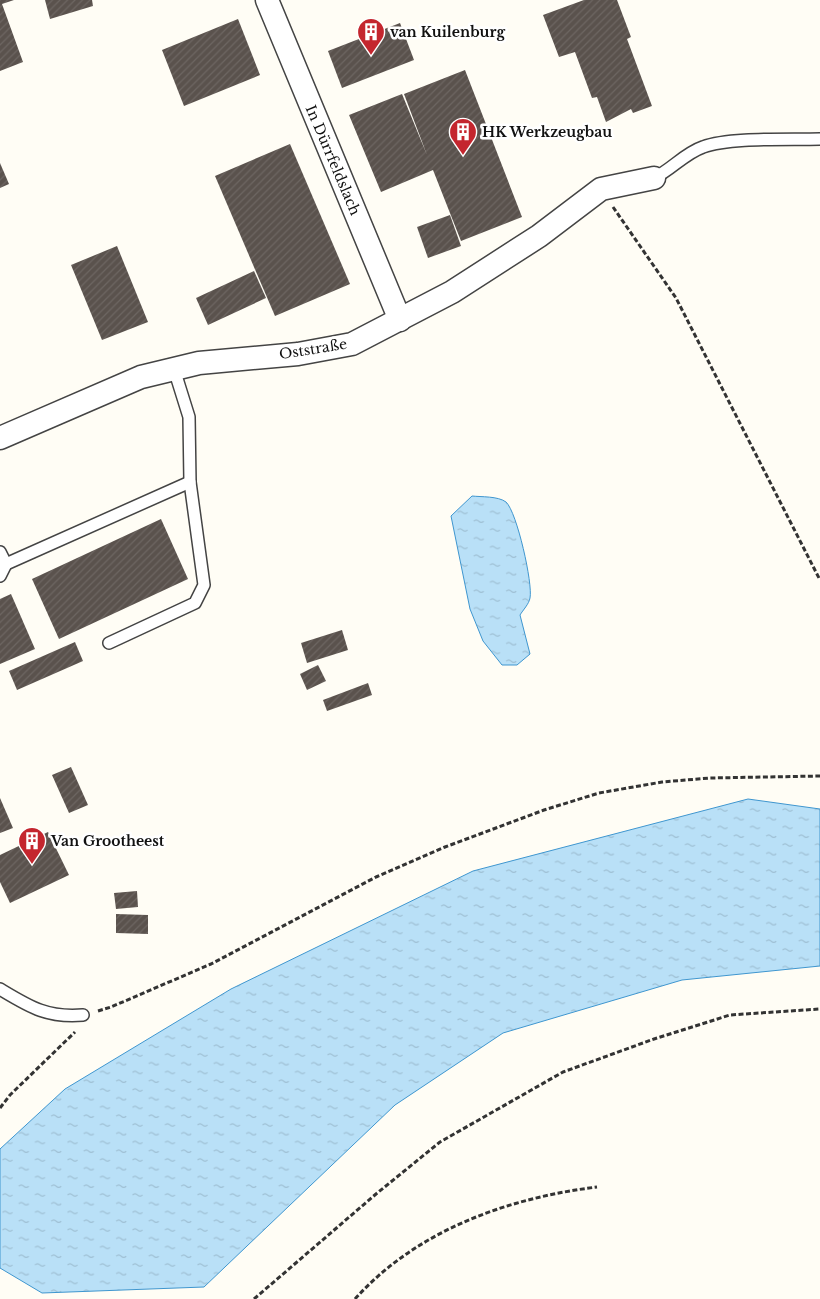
<svg xmlns="http://www.w3.org/2000/svg" width="820" height="1299" viewBox="0 0 820 1299" font-family="'Libre Baskerville',serif">
	<style>
		.water { fill: url(#water-ripples); stroke: #3f96cf }
		.building { fill: url(#building-hatch) }
		.lines { fill: none; stroke-linecap: round; stroke-linejoin: round }
		.service-casing { stroke: #444; stroke-width: 14 }
		.minor-casing { stroke: #444; stroke-width: 25 }
		.path { stroke: #333; stroke-width: 3; stroke-dasharray: 5 2.5; stroke-linecap: butt }
		.service { stroke: #fff; stroke-width: 11 }
		.minor { stroke: #fff; stroke-width: 22 }
		.labels { text-anchor: middle; dominant-baseline: central; stroke-width: 5; stroke-linejoin: round; paint-order: stroke }
		.poi-label { font-size: 14px; font-weight: bold; fill: #111; stroke: #fff; text-anchor: start }
		.street-label { font-size: 14px; fill: #111; stroke: #fff }
	</style>
	<defs>
		<pattern id="water-ripples" width="26" height="14" patternUnits="userSpaceOnUse" patternTransform="scale(1.25)"><rect width="26" height="14" fill="#b9e0f7"/><path d="M2 4q2-2 4 0t4 0M15 11q2-2 4 0t4 0" fill="none" stroke="#9ebfd3"/></pattern>
		<pattern id="building-hatch" width="6" height="6" patternUnits="userSpaceOnUse" patternTransform="scale(1.25)"><rect width="6" height="6" fill="#5a524d"/><path d="M-1 1l2-2M0 6l6-6M5 7l2-2" fill="none" stroke="#6d6662"/></pattern>
	</defs>
	<rect width="100%" height="100%" fill="#fffdf5"/>
	<!-- water -->
	<g class="water">
		<path d="M472,496C481,497 498,496 506,502C517,512 533,584 530,598C529,604 523,610 520,615L530,654L517,665H502L483,641L470,609L451,516Z"/>
		<path d="M748,799L820,809V966L682,980L503,1033L395,1105L204,1287L42,1293L0,1268V1149L65,1089L231,989L473,871Z"/>
	</g>
	<!-- building -->
	<g class="building">
		<path d="M0,0H14L2,4L23,62L0,71Z"/>
		<path d="M45,0H92L93,6L50,19Z"/>
		<path d="M584,0H617L631,37L627,39L652,106L633,113L631,109L606,122L597,97L592,98L575,52L559,57L543,15Z"/>
		<path d="M238,19L260,75L184,106L162,50Z"/>
		<path d="M400,23L414,60L342,88L328,51Z"/>
		<path d="M465,70L522,217L461,241L433,170L381,192L349,115L402,94L427,155L404,94Z"/>
		<path d="M290,144L350,284L275,316L215,176Z"/>
		<path d="M0,163L9,184L0,188Z"/>
		<path d="M450,215L461,246L428,258L417,227Z"/>
		<path d="M117,246L148,322L102,340L71,265Z"/>
		<path d="M254,271L266,298L208,325L196,298Z"/>
		<path d="M161,519L188,579L59,639L32,579Z"/>
		<path d="M11,594L35,649L0,664V599Z"/>
		<path d="M342,630L348,650L307,663L301,643Z"/>
		<path d="M75,642L83,661L17,690L9,671Z"/>
		<path d="M318,665L326,681L307,690L300,674Z"/>
		<path d="M368,683L372,695L327,711L323,700Z"/>
		<path d="M71,767L88,805L69,813L52,775Z"/>
		<path d="M0,798L13,828L0,833Z"/>
		<path d="M48,832L69,875L10,903L0,882V855Z"/>
		<path d="M137,891L138,907L116,909L114,893Z"/>
		<path d="M116,914L148,915V934L116,933Z"/>
	</g>
	<g class="lines">
		<defs>
			<g id="service">
				<path d="M654,178C671,170 685,153 703,147C730,137 789,140 820,139"/>
				<path d="M0,552L6,564L0,576"/>
				<path d="M6,564L190,482"/>
				<path d="M109,643L195,603L204,585L190,482L189,417L174,369"/>
				<path d="M0,989C30,1007 47,1018 83,1015"/>
			</g>
			<g id="minor">
				<path d="M267,0L400,320"/>
				<path d="M0,438L141,377L199,363L298,354L352,344L452,292L539,236L601,189L654,178"/>
			</g>
		</defs>
		<!-- service casing -->
		<use href="#service" class="service-casing"/>
		<!-- minor casing -->
		<use href="#minor" class="minor-casing"/>
		<!-- path -->
		<g class="path">
			<path d="M613,207L676,298L820,580"/>
			<path d="M98,1011L111,1007L211,964L376,877L445,847L544,810L599,793L662,782L710,778L820,776"/>
			<path d="M0,1108L10,1095L75,1032"/>
			<path d="M254,1299L376,1194L440,1142L563,1072L654,1039L730,1015L820,1009"/>
			<path d="M355,1299C417,1230 508,1198 597,1187"/>
		</g>
		<!-- service -->
		<use href="#service" class="service"/>
		<!-- minor -->
		<use href="#minor" class="minor"/>
	</g>
	<!-- icons -->
	<defs>
		<symbol id="building-pin" viewBox="-11 -11 22 30"><path d="M0 17L-7.5 6A9.5 9.5 0 1 1 7.5 6Z" fill="#c4262e" stroke="#fff"/><path d="M-4-6H4V6H1V3H-1V6H-4ZM-2.5-4.3h1.7v1.8h-1.7ZM.8-4.3h1.7v1.8H.8ZM-2.5-1h1.7V.8h-1.7ZM.8-1h1.7V.8H.8Z" fill="#fff"/></symbol>
	</defs>
	<g fill-rule="evenodd">
		<use href="#building-pin" x="355" y="16" width="32" height="43"/>
		<use href="#building-pin" x="447" y="116" width="32" height="43"/>
		<use href="#building-pin" x="16" y="825" width="32" height="43"/>
	</g>
	<g class="labels">
		<!-- poi labels -->
		<g class="poi-label">
			<text x="390" y="32">van Kuilenburg</text>
			<text x="482" y="132">HK Werkzeugbau</text>
			<text x="51" y="841">Van Grootheest</text>
		</g>
		<!-- street labels -->
		<g class="street-label">
			<text transform="translate(333 160) rotate(67)">In Dürrfeldslach</text>
			<text transform="translate(313 349) rotate(-9)">Oststraße</text>
		</g>
	</g>
</svg>
